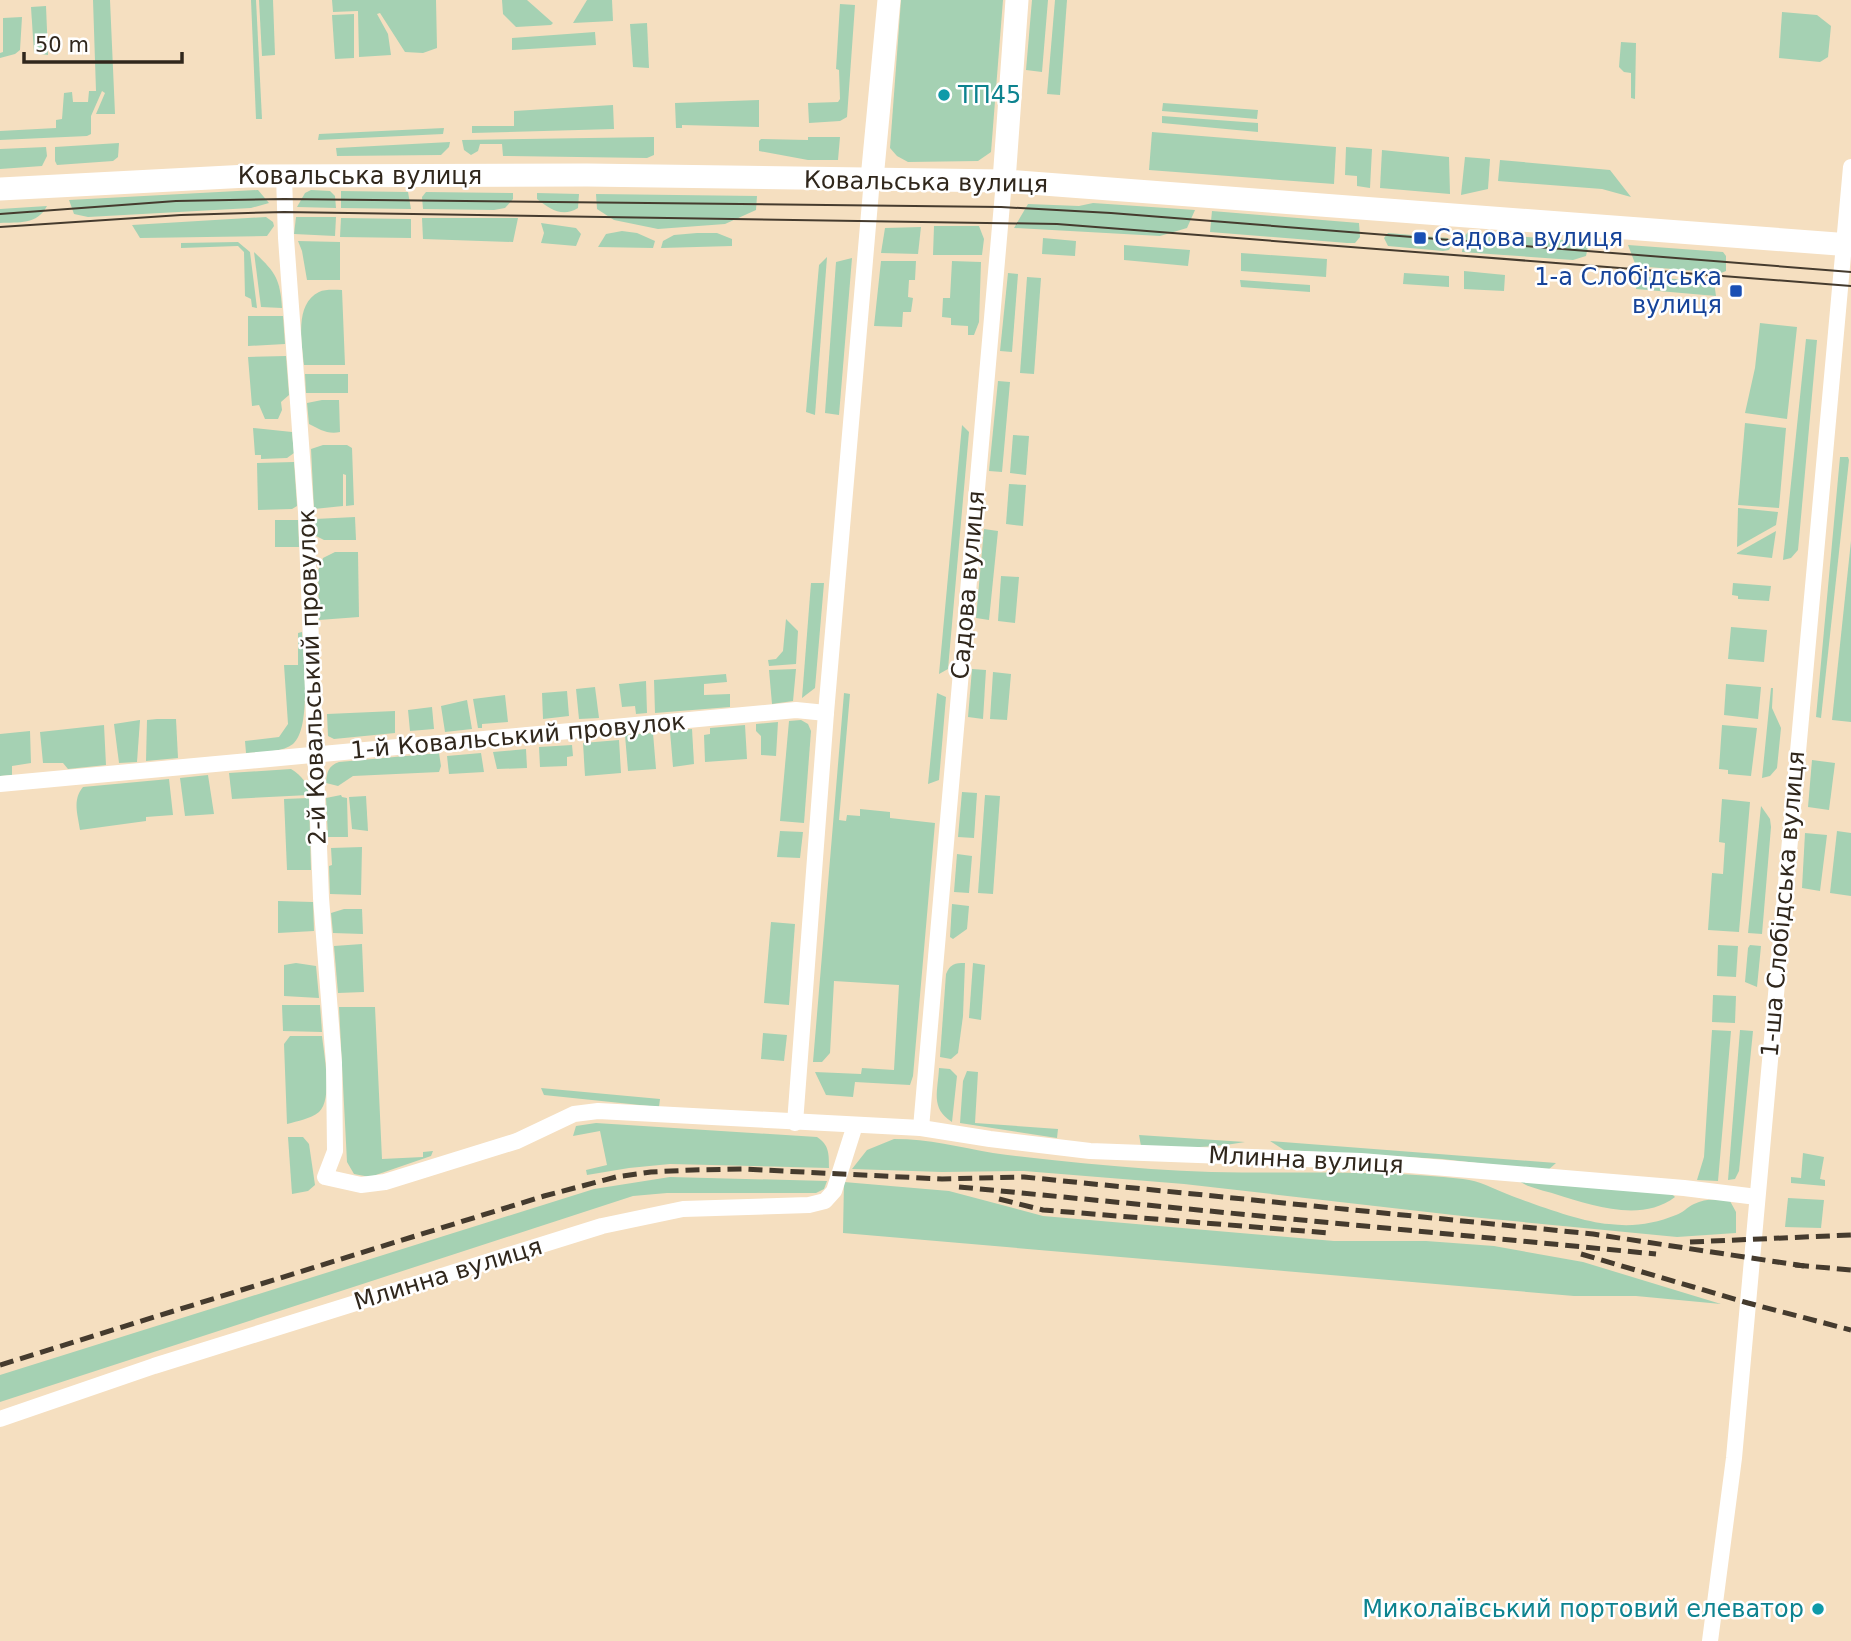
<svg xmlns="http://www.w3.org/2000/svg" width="1851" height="1641" viewBox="0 0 1851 1641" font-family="'DejaVu Sans',sans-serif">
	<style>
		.green { fill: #a5d1b3 }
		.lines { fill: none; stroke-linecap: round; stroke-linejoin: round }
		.street { stroke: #fff; stroke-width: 16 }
		.secondary { stroke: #fff; stroke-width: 23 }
		.tram { stroke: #453b2e; stroke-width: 2 }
		.rail { stroke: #453b2e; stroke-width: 5; stroke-dasharray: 14 7; stroke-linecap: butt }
		.culture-dot { fill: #0f9aa8; stroke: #fff; stroke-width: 2.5 }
		.transit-dot { fill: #1a4fb4; stroke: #fff; stroke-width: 2.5 }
		.labels { text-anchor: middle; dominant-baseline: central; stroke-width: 5; stroke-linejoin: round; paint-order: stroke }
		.culture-label { font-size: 24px; fill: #0d838f; stroke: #fff; text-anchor: start }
		.street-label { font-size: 24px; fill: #30271c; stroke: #fff }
		.transit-label { font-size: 24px; fill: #164399; stroke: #fff; text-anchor: start }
	</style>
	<rect width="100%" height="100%" fill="#f5dfc0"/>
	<!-- green -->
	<g class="green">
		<path d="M93,0H110L115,114H96L105,93L102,91L91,116V134L87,136L0,140V131L56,128V120L62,119L64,93L72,92L73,102H88L89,91H96Z"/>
		<path d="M251,0H256L262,119H256Z"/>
		<path d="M259,0H273L275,55L262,56Z"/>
		<path d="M332,0H436L437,48L423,53L405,52L380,13L377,14L388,34L391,55L359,57L358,11L333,12Z"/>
		<path d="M502,0H527L553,23L551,25L516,27L503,14Z"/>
		<path d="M587,0H612L613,21L573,23Z"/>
		<path d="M901,0H1003L991,152L978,161L908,162L897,156L890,148Z"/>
		<path d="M1032,0H1048L1042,72L1026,70Z"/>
		<path d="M1055,0H1067L1060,95L1047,94Z"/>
		<path d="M840,4L855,5L847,117L840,121L809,123L808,103L838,102L840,99L839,70L836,69Z"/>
		<path d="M46,6L48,55L34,53L31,7Z"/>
		<path d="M1782,12L1817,15L1831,26L1828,57L1820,62L1779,58Z"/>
		<path d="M354,14V58L335,59L332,15Z"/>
		<path d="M22,17L20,50L15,54L0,58V53L3,52V18Z"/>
		<path d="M647,23L649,68L633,67L630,24Z"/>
		<path d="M595,32L596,45L512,50V38Z"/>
		<path d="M1621,42L1636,43L1635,99L1631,98V73L1624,72L1619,67Z"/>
		<path d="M759,100V127L682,125V128H676L675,103Z"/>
		<path d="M1163,103L1258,110L1257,119L1162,111Z"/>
		<path d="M613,105L614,129L472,133V126H514V111Z"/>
		<path d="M1162,116L1258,123V132L1162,123Z"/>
		<path d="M444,128L443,134L318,140L319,134Z"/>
		<path d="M1152,132L1336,147L1334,184L1149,170Z"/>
		<path d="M654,137V155L647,158L503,156L502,144H480L478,151L471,155L464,150L462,140Z"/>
		<path d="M808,137H840L838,160H808L759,151V141L761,139L808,140Z"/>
		<path d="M450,142L449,147L441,155L337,156L336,148Z"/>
		<path d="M119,143L118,157L113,161L57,165L55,161V147Z"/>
		<path d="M46,147L47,156L42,166L0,169V149Z"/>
		<path d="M1346,147L1372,149L1370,188L1357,186V176L1345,175Z"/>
		<path d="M1382,150L1449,157L1450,194L1380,188Z"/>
		<path d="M1465,157L1490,159L1488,189L1461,195Z"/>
		<path d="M1500,160L1610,170L1631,197L1602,189L1498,181Z"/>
		<path d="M258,190L269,203L251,208L88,217L74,214L69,200Z"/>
		<path d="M311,190L330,191L335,196L336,208L297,207L305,193Z"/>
		<path d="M341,191L408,192L411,209L341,208Z"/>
		<path d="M426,192L513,193V199L505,208L494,210L423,209L422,197Z"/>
		<path d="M537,193L579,194L578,208C562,218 550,209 537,199Z"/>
		<path d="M596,194L757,196L756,210L725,224L658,229L614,220L597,209Z"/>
		<path d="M1093,203L1195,210L1187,228L1160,236L1014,228L1028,204L1079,206Z"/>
		<path d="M47,206C37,225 19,222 0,223V209Z"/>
		<path d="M1212,211L1359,223L1360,237L1355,243H1347L1210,232Z"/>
		<path d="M266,217L273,222L274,226L267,236L140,238L132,225Z"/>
		<path d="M296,217H336L335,236L294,234Z"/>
		<path d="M341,218L411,219V238L340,237Z"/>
		<path d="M422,218H518L513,242L423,239Z"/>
		<path d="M541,223L576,228L581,234L576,246L541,243L544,233Z"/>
		<path d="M934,226H979L984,239L982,255H933Z"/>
		<path d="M921,227L918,254L881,253L885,228Z"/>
		<path d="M622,231L637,233L655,241L653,248L598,247L606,234Z"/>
		<path d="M1468,232L1589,242L1586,256L1573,260L1462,252L1464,237Z"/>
		<path d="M697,233H717L732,239V246L661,248L663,241L674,235Z"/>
		<path d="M1388,233L1448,238L1451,246L1449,250L1443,251L1388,246L1384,238Z"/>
		<path d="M1043,238L1076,241L1075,256L1042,254Z"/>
		<path d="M298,241L340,242V280H307L302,251Z"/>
		<path d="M238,242L250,252L257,308L252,307L251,299L245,296L244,252L238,246L181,248V243Z"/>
		<path d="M1124,245L1190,250L1188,266L1124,260Z"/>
		<path d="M1628,245L1723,252L1726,256V271L1721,273L1636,266Z"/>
		<path d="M254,252C275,272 280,278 282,308L261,307Z"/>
		<path d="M1241,253L1327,259L1326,277L1241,271Z"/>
		<path d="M827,257L815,415L806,412L819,265Z"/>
		<path d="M852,258L839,415L825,413L836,262Z"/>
		<path d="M881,261H916L915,280H909L908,297L913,298L911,312H903L902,327L874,326Z"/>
		<path d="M952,261L981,262L979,322L974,335H968V326L951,325V318L942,317L943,298H950Z"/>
		<path d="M1464,271L1505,275L1504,291L1464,289Z"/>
		<path d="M1008,273L1018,274L1012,352L1000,351Z"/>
		<path d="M1404,273L1449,276V287L1403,284Z"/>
		<path d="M1637,276L1714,282L1716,296L1636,289Z"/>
		<path d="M1027,277L1041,278L1034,374L1020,373Z"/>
		<path d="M1240,280L1310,285V292L1241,287Z"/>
		<path d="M342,290L345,365H304C302,343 294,304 319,292C325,289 335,290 342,290Z"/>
		<path d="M248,316H283L285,344L248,346Z"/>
		<path d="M1760,323L1797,327L1787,419L1745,413L1755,368Z"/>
		<path d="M1806,339L1817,340L1798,550L1791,558L1783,560Z"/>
		<path d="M286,356L289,395L281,402L282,410L278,419H265L259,405L252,406L248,357Z"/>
		<path d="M305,374H348V393H306Z"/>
		<path d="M998,381L1010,382L1002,472L989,471Z"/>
		<path d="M322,400H339L340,432C328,435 319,429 309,424L307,403Z"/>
		<path d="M1745,423L1786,428L1779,508L1738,505Z"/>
		<path d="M962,425L969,432L948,669L939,674Z"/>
		<path d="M253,428L292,432L294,453L287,458L261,459V455H255Z"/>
		<path d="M1013,435L1029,436L1026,475L1010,473Z"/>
		<path d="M323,445H347L352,448L354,505L346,506V475L343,474V506L314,509L311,449Z"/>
		<path d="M1840,457H1848L1849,460L1821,718L1816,717Z"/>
		<path d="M294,462L297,506L292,509L258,510L257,463Z"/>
		<path d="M1009,484L1026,485L1023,526L1006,524Z"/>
		<path d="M1738,508L1778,512L1776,525L1737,547Z"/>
		<path d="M355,517L356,540H324L316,536L315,519Z"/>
		<path d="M275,520H298L299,547H275Z"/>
		<path d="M984,529L998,531L989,620L976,618Z"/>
		<path d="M1776,531L1772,558L1737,554V553Z"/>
		<path d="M1851,541V722L1832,720Z"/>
		<path d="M335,552H358L359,617L319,620L318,571L323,558Z"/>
		<path d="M1001,576L1019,577L1015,623L998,621Z"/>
		<path d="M811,583H824L815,688L802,698Z"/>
		<path d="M1733,583L1771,586L1769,601L1738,599V596L1732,595Z"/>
		<path d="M786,619L798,631L796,664L769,666L768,660L776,659L783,651Z"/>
		<path d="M1731,627L1767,630L1764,662L1728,659Z"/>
		<path d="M302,632C303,656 312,728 293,744C281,753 260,752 246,753L245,741L279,737L288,724L284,665H298V633Z"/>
		<path d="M796,669L793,701L772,704L769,670Z"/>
		<path d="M972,669L986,670L983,719L968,717Z"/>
		<path d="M993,672L1011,674L1007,720L990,719Z"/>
		<path d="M726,674L727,682L704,684V695L730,694V707L655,713L654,680Z"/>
		<path d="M646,681L647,713L636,714L635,706L622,707L619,684Z"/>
		<path d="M1726,684L1761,687L1758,719L1724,715Z"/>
		<path d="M595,687L599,718L579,719L576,689Z"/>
		<path d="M1771,688H1773L1772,708L1781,728L1777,768L1770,776L1762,778Z"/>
		<path d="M567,691L569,716L543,719L542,693Z"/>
		<path d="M844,693L850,694L839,820L846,821L847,815L860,816V809L890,812V818L935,823L913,1076L910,1085L855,1082L853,1097L826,1095L815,1072L861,1074L862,1068L894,1070L899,985L834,981L830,1053L822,1062H813Z"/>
		<path d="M937,693L946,697L939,780L928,784Z"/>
		<path d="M505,695L508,722L482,724V728H478L473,699Z"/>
		<path d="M467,700L472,729L445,732L441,706Z"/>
		<path d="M432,707L434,729L410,731L408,710Z"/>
		<path d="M395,711V733L334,739L328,736L327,714Z"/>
		<path d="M157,719H176L178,758L146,761L147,720Z"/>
		<path d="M140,720L137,762L119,763L114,724Z"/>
		<path d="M801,720L808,724L811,731L804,823L780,821L789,721Z"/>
		<path d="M778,722L776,756L761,755V736L756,731V724Z"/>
		<path d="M104,725L106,765L68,769L63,763H43L40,732Z"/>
		<path d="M745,725L747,759L705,762L704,735L710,734V728Z"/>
		<path d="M1722,725L1757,728L1751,776L1728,774V770L1719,769Z"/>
		<path d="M692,729L694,764L673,767L670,731Z"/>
		<path d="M30,731L31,763L12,766V775L0,776V734Z"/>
		<path d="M653,733L656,769L628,771L625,735Z"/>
		<path d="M619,740L621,773L585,776L583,743Z"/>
		<path d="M572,745L573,756L567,757V766L540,767L539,747Z"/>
		<path d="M526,749L527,768L497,769L493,752Z"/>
		<path d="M439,753L441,766L439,772L353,776L338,786L326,783C327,772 328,766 339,762Z"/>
		<path d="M481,753L484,772L449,774L447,756Z"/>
		<path d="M1812,760L1835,763L1829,810L1808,807Z"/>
		<path d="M291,769C302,776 307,782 309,795L232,799L229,773Z"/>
		<path d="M208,775L214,814L185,816L180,778Z"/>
		<path d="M169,779L173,815L146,817V821L80,830C78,815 72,800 83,787Z"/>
		<path d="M962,792L977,793L974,838L958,837Z"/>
		<path d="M341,795L342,797L347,798L348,837H328L326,798Z"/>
		<path d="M985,795L1000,796L993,894L978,893Z"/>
		<path d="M366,796L368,831L352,829L349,797Z"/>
		<path d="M309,798L311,870H287L284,799Z"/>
		<path d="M1722,799L1750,802L1739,932L1708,930L1712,873L1723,874L1725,843L1719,842Z"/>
		<path d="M1761,806L1770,819L1771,827L1762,934L1748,933Z"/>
		<path d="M780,831L803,832L800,858L777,857Z"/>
		<path d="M1837,831L1851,833V896L1830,893Z"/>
		<path d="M1805,833L1827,835L1820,891L1802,888Z"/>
		<path d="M362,847L361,895L330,894L329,866L332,865L331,848Z"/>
		<path d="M957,854L972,856L969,893L954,892Z"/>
		<path d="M278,901L313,902L314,931L278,933Z"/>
		<path d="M952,904L969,906L967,929L953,939L950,937Z"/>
		<path d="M344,909H362L363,934L333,933L331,913Z"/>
		<path d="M771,922L795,924L789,1005L764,1003Z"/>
		<path d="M362,944L364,992L338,993L334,946Z"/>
		<path d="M1718,945L1738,946L1736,977L1717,976Z"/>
		<path d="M1750,945L1761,946L1757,987L1745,982L1748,948Z"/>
		<path d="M296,963L316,966L319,998L284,996V965Z"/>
		<path d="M965,963L963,1016L958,1053L951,1059L940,1057L946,974C950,964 955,963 965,963Z"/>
		<path d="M973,963L985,965L981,1020L969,1018Z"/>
		<path d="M1713,995L1736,996L1735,1023L1712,1022Z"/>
		<path d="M282,1005H320L322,1032L283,1031Z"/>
		<path d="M339,1007H375L382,1159L423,1157V1152L433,1151L431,1156L370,1177L354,1174L347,1162Z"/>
		<path d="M1712,1030L1731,1031L1718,1181L1697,1180L1704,1157Z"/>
		<path d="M1740,1030L1753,1031L1739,1171L1735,1179L1728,1180Z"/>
		<path d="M763,1033L787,1035L784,1061L761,1059Z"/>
		<path d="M290,1036H322C324,1054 333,1100 319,1112C310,1119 298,1121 287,1124L284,1044Z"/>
		<path d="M939,1068L950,1069L957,1076L952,1122C930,1108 938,1091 939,1068Z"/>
		<path d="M967,1071L978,1072L975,1123L1058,1129L1057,1138L960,1123L963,1081Z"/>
		<path d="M541,1088L660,1099L659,1107L544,1095Z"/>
		<path d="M596,1123L817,1137C829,1145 829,1153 829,1168L670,1164L629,1168L587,1175L586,1170L607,1165L600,1131L573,1136L576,1126Z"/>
		<path d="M1139,1135L1245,1142C1212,1148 1174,1149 1141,1146Z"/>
		<path d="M288,1137H303L309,1144L315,1185L308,1191L292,1194Z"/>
		<path d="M894,1139C929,1139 959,1147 993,1153C1045,1160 1098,1165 1151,1169C1254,1177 1359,1167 1463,1179C1480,1181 1492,1188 1507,1194C1533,1204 1582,1222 1609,1224C1632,1227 1654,1224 1676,1215C1683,1213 1687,1207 1694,1204C1706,1198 1717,1199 1730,1201L1736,1212V1233L1677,1237L1471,1217L1184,1184L1024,1171L942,1172L852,1169L867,1150Z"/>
		<path d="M1270,1141L1556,1163L1547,1171L1442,1159L1284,1150Z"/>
		<path d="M1803,1153L1824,1157L1820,1179L1825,1180V1186L1791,1183V1177L1801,1178Z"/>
		<path d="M670,1177L827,1181L824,1189L816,1193H667L633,1196L0,1402V1375L594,1189Z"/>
		<path d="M1519,1181L1672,1194L1675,1197C1641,1223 1591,1205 1555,1194C1543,1190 1529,1188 1519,1181Z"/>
		<path d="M844,1182L949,1191L1043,1216L1334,1241H1426L1494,1246L1583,1262L1721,1304L1636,1296H1574L843,1233Z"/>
		<path d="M1788,1198L1824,1200L1821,1228L1785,1227Z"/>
	</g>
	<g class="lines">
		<!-- street -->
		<g class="street">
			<path d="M284,176L286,238L306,512L321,898L334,1063L335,1151L325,1177L361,1185L385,1182L517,1141L574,1114L598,1111L921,1128L990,1139L1090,1151L1361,1161L1684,1188L1757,1197"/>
			<path d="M0,784L796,710L826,713"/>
			<path d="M795,1123L826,713L872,179"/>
			<path d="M921,1128L1004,181"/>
			<path d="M0,1419L154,1366L602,1226L683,1209L809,1205L825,1201L834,1191L855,1125"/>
			<path d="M1710,1641L1734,1458L1851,167"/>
		</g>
		<!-- secondary -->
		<g class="secondary">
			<path d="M872,179L889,0"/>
			<path d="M1004,181L1017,0"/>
			<path d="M0,189L248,176L587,175L1004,181L1851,245"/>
		</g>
		<!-- tram -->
		<g class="tram">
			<path d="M0,214L176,201L284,199L1001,207L1111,213L1851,272"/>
			<path d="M0,227L181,215L284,212L1057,224L1851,286"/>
		</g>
		<!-- rail -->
		<g class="rail">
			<path d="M959,1187L1656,1254"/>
			<path d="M999,1199L1043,1210L1329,1233"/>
			<path d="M1690,1242L1851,1235"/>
			<path d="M1581,1254L1748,1303L1851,1330"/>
			<path d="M1795,1265L1851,1270"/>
			<path d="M0,1365L544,1196L616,1177L651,1172L693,1170L743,1169L942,1179L1024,1177L1593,1234L1804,1266"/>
		</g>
	</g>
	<!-- markers -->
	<g class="culture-dot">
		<circle cx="944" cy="95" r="7"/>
		<circle cx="1818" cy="1609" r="7"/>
	</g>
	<g class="transit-dot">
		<rect x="1413" y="231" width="14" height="14" rx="3.5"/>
		<rect x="1729" y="284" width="14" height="14" rx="3.5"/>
	</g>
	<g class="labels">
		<!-- culture labels -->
		<g class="culture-label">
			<text x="958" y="95">ТП45</text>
			<text x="1804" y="1609" text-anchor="end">Миколаївський портовий елеватор</text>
		</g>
		<!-- street labels -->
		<g class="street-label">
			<text x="360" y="176">Ковальська вулиця</text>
			<text transform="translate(926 182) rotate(1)">Ковальська вулиця</text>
			<text transform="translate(968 585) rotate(-85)">Садова вулиця</text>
			<text transform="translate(312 677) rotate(-92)">2-й Ковальський провулок</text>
			<text transform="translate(518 736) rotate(-5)">1-й Ковальський провулок</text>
			<text transform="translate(1783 904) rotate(-85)">1-ша Слобідська вулиця</text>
			<text transform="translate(1306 1160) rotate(3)">Млинна вулиця</text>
			<text transform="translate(448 1274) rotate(-17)">Млинна вулиця</text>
		</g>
		<!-- transit labels -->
		<g class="transit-label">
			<text x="1434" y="238">Садова вулиця</text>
			<text x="1722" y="277" text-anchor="end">1-а Слобідська<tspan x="1722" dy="28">вулиця</tspan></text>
		</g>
	</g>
	<!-- scale -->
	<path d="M24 52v10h158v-10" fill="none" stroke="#30271c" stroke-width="3.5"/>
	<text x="35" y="52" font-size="21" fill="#30271c" stroke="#ffffff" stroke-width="5" paint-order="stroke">50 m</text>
</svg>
